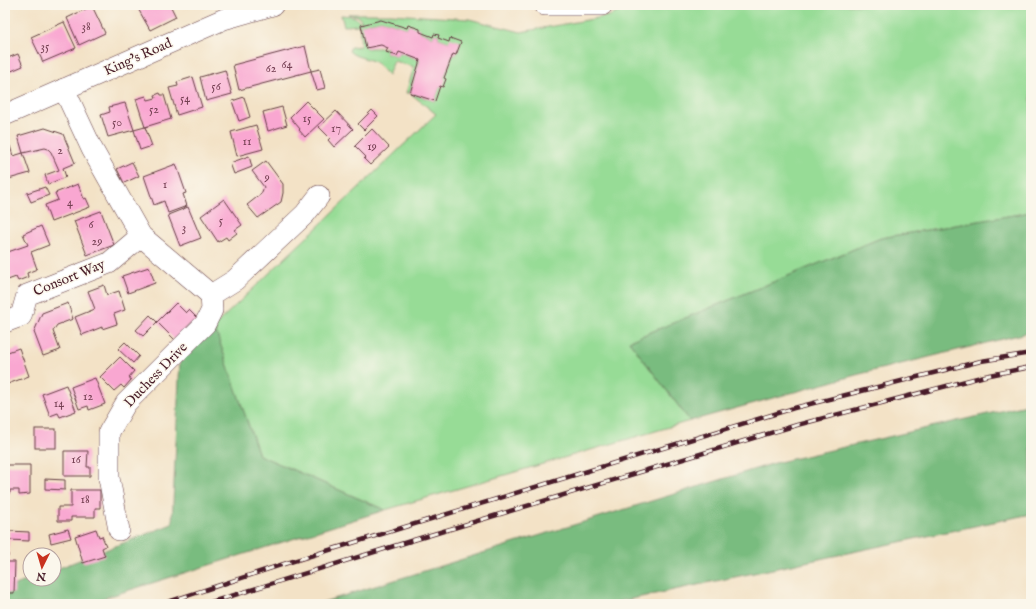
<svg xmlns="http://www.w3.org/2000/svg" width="1036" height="609" viewBox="0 0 1036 609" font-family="'IM FELL English',serif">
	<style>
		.green { fill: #97dc96; stroke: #707e60; fill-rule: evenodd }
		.forest { fill: #79bc7f; stroke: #626e55 }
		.building { fill: #f9a7d1 }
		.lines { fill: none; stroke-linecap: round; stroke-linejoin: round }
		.minor-casing { stroke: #633c42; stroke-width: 22 }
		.minor { stroke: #fff; stroke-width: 21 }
		.rail-casing { stroke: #4a1f2b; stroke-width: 4.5 }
		.rail { stroke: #fbf7ec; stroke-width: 3; stroke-dasharray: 9; stroke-linecap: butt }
		.labels { text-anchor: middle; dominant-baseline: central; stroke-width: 3; stroke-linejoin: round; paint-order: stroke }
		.number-label { font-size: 12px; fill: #764154 }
		.street-label { font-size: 14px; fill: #4a1f2b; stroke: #fbf7ec }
	</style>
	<rect width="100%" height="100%" fill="#fbf7ec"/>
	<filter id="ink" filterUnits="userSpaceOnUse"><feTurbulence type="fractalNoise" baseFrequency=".025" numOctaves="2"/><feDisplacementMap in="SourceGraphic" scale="8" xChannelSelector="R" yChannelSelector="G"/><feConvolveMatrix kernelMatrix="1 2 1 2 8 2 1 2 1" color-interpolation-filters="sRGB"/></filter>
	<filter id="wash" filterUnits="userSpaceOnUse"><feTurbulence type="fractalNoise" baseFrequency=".012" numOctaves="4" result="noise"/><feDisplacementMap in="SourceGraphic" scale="16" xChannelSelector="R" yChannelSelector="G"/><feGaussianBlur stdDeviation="0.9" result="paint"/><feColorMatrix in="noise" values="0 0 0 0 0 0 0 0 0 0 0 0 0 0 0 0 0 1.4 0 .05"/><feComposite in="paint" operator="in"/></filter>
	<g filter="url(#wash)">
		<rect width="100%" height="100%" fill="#f3e2c6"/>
		<!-- green -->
		<path class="green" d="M636,5H1031V212L881,238L629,341L690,421L385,510L259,455L214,326L436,114L410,93H406L414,67L394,61L388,75C383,69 377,62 370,60C362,57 355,57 349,51L351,47L361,46L359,25L344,26L341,15C351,16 356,15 361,24V20L358,16L348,14H391L469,19L521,32L609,16ZM381,20L407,28L408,25L420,29V32L433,37L434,34L439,35L438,38L449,42H461L456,55L453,54L444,78L443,87L440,86L435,101L410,93L420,60L399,52L397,56L386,52L388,48H366L362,25Z"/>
		<!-- forest -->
		<g class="forest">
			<path d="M1031,212V332L856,375L690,421L629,341L881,238Z"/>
			<path d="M214,326L259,455L385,510L85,604H5V589L31,579H54V570L172,524L180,359Z"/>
			<path d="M1031,404V514L608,604H317L775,463Z"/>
		</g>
		<g id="blocks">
			<!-- building -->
			<g class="building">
				<path d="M136,5H170L176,17L150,30Z"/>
				<path d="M92,6L105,33L79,45L67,18Z"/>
				<path d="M381,20L407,28L408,25L420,29V32L433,37L434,34L439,35L438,38L449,42L450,38L461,42L456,55L453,54L444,78L446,79L443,87L440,86L435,101L410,93L420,60L399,52L397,56L386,52L388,48L381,45L366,48L361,25Z"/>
				<path d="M64,22L76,48L43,62L31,37Z"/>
				<path d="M305,46L311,71L320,69L325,88L317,90L311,71L239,90L233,65Z"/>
				<path d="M18,54L23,66L9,72L5,63V59Z"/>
				<path d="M225,70L232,94L206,101L200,77Z"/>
				<path d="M193,77L202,107L177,115L169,88L178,86L177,82Z"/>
				<path d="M160,93L161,95H164L171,119L145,127L136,99L146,96L148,100L156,98L155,95Z"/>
				<path d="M244,97L250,117L239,121L232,101Z"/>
				<path d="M306,101L324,119L305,137L299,130L300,129L290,117Z"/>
				<path d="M125,103L134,130L108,137L101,115L110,112L109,107Z"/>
				<path d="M282,107L287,125L268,131L263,112Z"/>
				<path d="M372,110L378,116L364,130L358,124Z"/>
				<path d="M336,111L353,129L334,147L328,140L330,138L319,127Z"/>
				<path d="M256,125L263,149L237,156L231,132Z"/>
				<path d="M145,127L152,146L140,150L134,130Z"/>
				<path d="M45,128L63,134L75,163L63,168L66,177L48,184L45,175L59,170L51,152L48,149L45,148L23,153L18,136Z"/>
				<path d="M372,129L389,147L370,165L364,159L366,157L355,146Z"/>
				<path d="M10,146L13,156L23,153L30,173L5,180V148Z"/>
				<path d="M249,156L252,167L234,174L230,163Z"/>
				<path d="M266,161L283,184V193L281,202L258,218L247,205L261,194L264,187L252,171Z"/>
				<path d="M132,162L139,176L124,183L117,169Z"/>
				<path d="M176,164L186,193L183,194L187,206L168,213L164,201L154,205L144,176Z"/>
				<path d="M78,184L84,199L86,198L90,207L51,222L45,205L58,200L55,193Z"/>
				<path d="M45,187L49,195L31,202L27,193Z"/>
				<path d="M224,199L242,225L235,230L237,233L228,240L226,237L218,242L201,216Z"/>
				<path d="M188,207L201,238L180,246L168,215Z"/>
				<path d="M101,211L114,245L87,255L74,221Z"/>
				<path d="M41,226L49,245L31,252L37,269L27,273L28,277L18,281L16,277L5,281V253L28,245L23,234Z"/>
				<path d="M149,267L155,283L128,293L122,276Z"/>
				<path d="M104,285L107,295L119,291L125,310L114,314L117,324L102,329V327L82,335L75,317L95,309L88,291Z"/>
				<path d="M68,303L73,319L57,325L53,331L60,350L43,356L34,332L42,313Z"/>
				<path d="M176,303L186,313L189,310L199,320L177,342L157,322Z"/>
				<path d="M150,315L157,322L143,336L136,330Z"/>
				<path d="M125,342L139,356L133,363L118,349Z"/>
				<path d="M19,348L29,376L5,385V353Z"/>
				<path d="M120,357L134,371L129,377L131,380L124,388L121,385L114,391L100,377Z"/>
				<path d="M95,378L105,404L89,410L88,406L79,409L71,387Z"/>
				<path d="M66,385L76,411L60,417L58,413L50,416L42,394Z"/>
				<rect x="35" y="429" width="21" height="19"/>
				<path d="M64,451H88L87,467H90V476H64Z"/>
				<path d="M5,465H30V494L19,495V490H10V493H5Z"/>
				<path d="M45,479L65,480V490L45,489Z"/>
				<path d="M71,490H100V508H95V517H71V521H58V507H71Z"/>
				<path d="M68,529L71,538L51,543L49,534Z"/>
				<path d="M96,529L99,537L102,536L106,546L102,548L105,556L83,563L75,536Z"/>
				<path d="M9,531L29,532V541L9,540Z"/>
				<path d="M5,540H9L8,557H5Z"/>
				<path d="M5,562H15L14,593H5Z"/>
			</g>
		</g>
	</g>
	<g filter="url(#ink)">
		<use href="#blocks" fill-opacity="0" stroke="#633c42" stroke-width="1"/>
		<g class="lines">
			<defs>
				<g id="minor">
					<path d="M545,5H602"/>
					<path d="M64,89L92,149L141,236L211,295L235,280L305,214L319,196"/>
					<path d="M5,115L224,19L273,5"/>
					<path d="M5,322L21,316L27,295L109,263L141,236"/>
					<path d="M119,530L109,478V432L126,403L205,324L212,310L211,295"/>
				</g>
			</defs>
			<!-- minor casing -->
			<use href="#minor" class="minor-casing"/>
			<!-- minor -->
			<use href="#minor" class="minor"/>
			<defs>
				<g id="rail">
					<path d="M162,604L287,563L794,408L981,361L1031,353"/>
					<path d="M205,604L417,539L797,425L985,376L1031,367"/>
				</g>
			</defs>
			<!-- rail casing -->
			<use href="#rail" class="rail-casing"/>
			<!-- rail -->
			<use href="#rail" class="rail"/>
		</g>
	</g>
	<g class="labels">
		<!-- number labels -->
		<g class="number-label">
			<text x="86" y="26">38</text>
			<text x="45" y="46">35</text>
			<text x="287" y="64">64</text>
			<text x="271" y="68">62</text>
			<text x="216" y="86">56</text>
			<text x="185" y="98">54</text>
			<text x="154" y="109">52</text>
			<text x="307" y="118">15</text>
			<text x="117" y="122">50</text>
			<text x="336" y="128">17</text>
			<text x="247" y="141">11</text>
			<text x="372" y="146">19</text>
			<text x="60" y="150">2</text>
			<text x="267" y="177">9</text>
			<text x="165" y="184">1</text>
			<text x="70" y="202">4</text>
			<text x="221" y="220">5</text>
			<text x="91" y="224">6</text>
			<text x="184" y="227">3</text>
			<text x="97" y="241">29</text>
			<text x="88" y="396">12</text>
			<text x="59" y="403">14</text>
			<text x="76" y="459">16</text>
			<text x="85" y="499">18</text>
		</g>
		<!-- street labels -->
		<g class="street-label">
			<text transform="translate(138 57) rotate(-24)">King's Road</text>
			<text transform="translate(69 278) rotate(-22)">Consort Way</text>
			<text transform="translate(156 375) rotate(-46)">Duchess Drive</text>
		</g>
	</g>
	<!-- margin -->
	<rect width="1036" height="609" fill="none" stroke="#fbf7ec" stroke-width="20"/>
	<!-- north arrow -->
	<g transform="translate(42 567) rotate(185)"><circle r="19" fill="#fbf7ec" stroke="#b4a19f"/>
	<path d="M0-3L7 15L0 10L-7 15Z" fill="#c8321e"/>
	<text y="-6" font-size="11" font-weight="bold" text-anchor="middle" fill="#4a1f2b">N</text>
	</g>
</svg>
